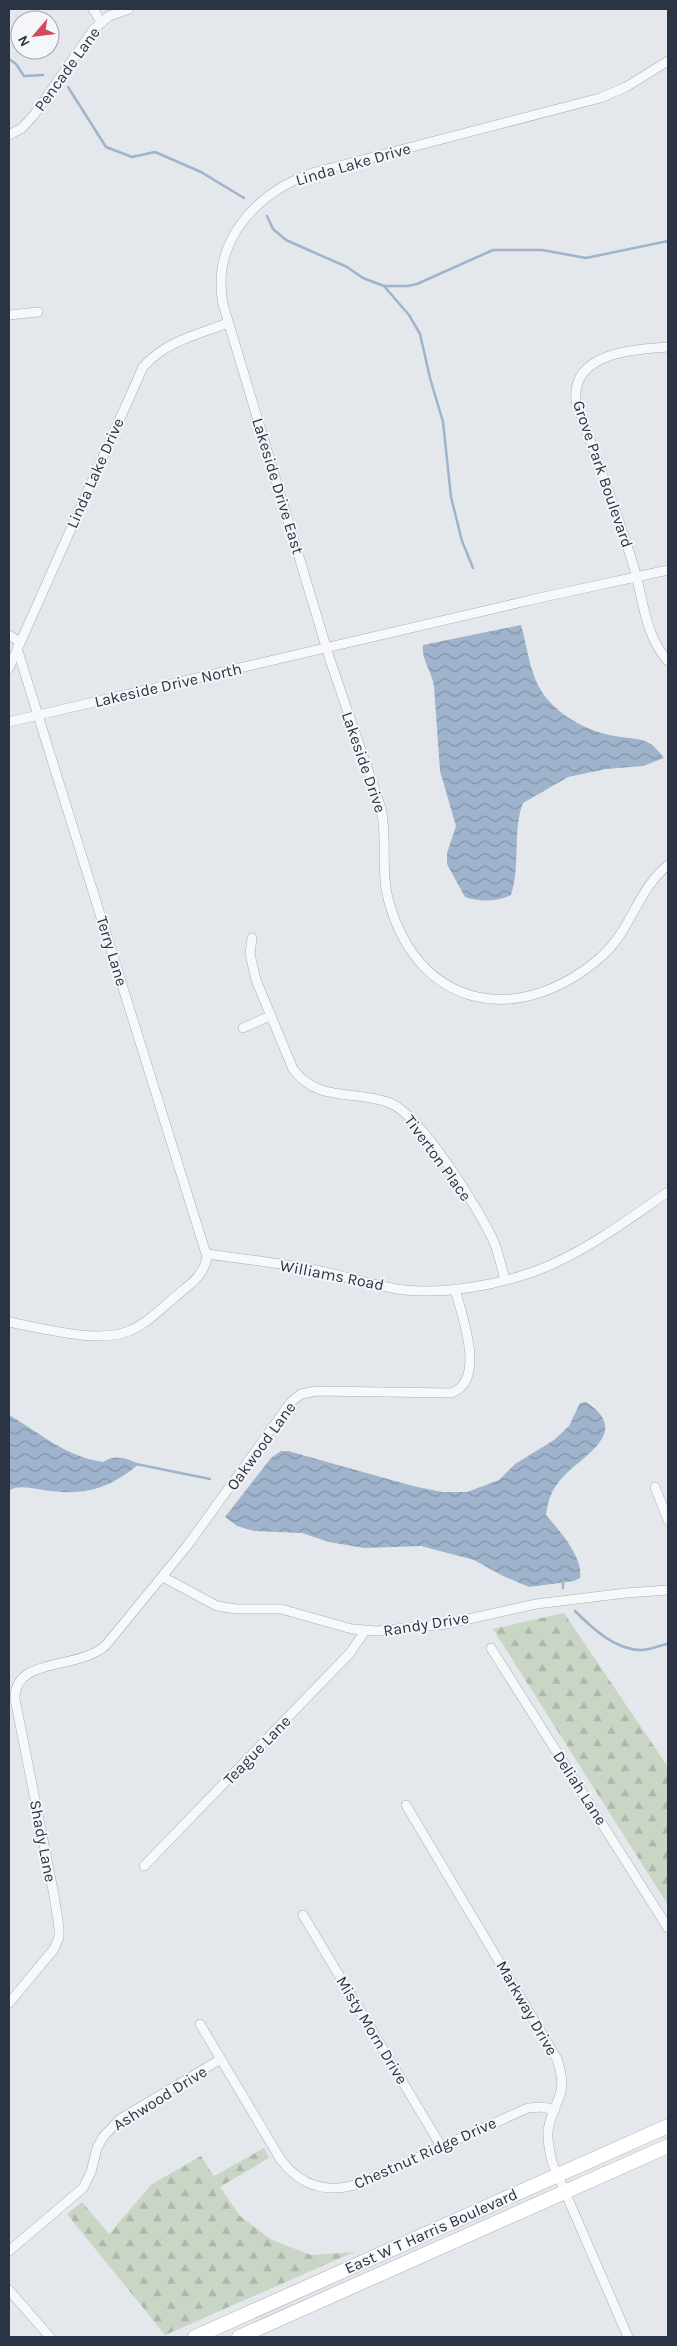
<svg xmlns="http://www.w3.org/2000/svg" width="677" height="2346" viewBox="0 0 677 2346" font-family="Karla,sans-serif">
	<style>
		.forest { fill: url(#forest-firs) }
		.water { fill: url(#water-waves) }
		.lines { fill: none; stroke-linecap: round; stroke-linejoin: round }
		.stream { stroke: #9fb4cc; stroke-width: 2.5 }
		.street-casing { stroke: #a9aeb7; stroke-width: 10 }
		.primary-casing { stroke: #a3abb8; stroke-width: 15 }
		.street { stroke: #f7f8fa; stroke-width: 9 }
		.primary { stroke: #fff; stroke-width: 14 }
		.labels { text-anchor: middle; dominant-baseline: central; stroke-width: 4; stroke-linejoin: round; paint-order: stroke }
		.street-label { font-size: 16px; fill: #2b3445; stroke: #f4f6f9 }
	</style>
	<defs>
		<pattern id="forest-firs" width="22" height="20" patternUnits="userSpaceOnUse" patternTransform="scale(1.25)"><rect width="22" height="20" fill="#c9d6c5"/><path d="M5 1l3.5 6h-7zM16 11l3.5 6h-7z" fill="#adb8ab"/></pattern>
		<pattern id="water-waves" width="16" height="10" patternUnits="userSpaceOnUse" patternTransform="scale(1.25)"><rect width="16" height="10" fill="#9fb4cc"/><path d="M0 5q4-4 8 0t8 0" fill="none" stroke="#8293a7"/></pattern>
	</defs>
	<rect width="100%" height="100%" fill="#e4e7ec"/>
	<!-- forest -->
	<g class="forest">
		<path d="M564,1613L668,1767V1905L493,1629Z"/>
		<path d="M264,2148L269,2158L220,2187L240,2216L272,2240L311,2255L354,2252L165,2335L67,2214L82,2202L109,2234L152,2184L201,2156L214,2176Z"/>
	</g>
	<!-- water -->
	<g class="water">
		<path d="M521,625C527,646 529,668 539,687C553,713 587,732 615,736C639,740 648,736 664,758L643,766L606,769L568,777L523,803C512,831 521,864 511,895C498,902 478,902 465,897L447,864V853L456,826L440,771L434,686C432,672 421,659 423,645Z"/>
		<path d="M586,1402C632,1432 584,1454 563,1477C552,1488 548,1500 546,1515C559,1530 584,1558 580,1578L574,1581L529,1587L503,1576L474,1560L421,1546L364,1548L329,1542L302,1533L254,1531L237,1526L225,1517L271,1458L281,1451H288L413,1486L442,1492H467L499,1480L515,1464L554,1440L569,1426L580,1403Z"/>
		<path d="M9,1415C40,1433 66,1457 103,1462C115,1454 126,1458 139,1464C108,1490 83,1496 43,1490C31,1488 20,1485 9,1490Z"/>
	</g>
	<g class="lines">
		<!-- stream -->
		<g class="stream">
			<path d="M9,59L16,64L24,76L43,75"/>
			<path d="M68,87L106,147L132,157L155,152L201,172L244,198"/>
			<path d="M267,216L273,229L286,240L347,267L363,278L384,286H408L417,284L493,250H542L586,258L668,241"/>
			<path d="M384,286L409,315L420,334L430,378L443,422L451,497L462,541L473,568"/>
			<path d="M136,1464L210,1479"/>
			<path d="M563,1579V1588"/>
			<path d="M575,1611C592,1628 615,1650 641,1650C650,1650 660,1645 668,1644"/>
		</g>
		<defs>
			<g id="street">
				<path d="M93,9L101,22"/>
				<path d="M668,61L626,87L600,98L312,173C256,193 211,241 223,304L330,660L381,808C388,839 380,871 389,902C420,1012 522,1027 602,956C631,930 638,889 668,865"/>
				<path d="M9,135L22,128L34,115L93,30L109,16L129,9"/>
				<path d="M9,315L38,312"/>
				<path d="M668,347C633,349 571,353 576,401C595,455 616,509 633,564C643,596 644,635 668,661"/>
				<path d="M9,635L20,642"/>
				<path d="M9,668L143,367C165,342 198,334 228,323"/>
				<path d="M9,722L539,598L668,570"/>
				<path d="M252,938L250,954L256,980L293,1069C319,1104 355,1089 390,1103C421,1115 480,1211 494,1242C499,1254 501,1267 505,1279"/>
				<path d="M243,1028L270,1016"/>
				<path d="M207,1254C243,1259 280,1263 316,1270C345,1276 375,1286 404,1290C452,1295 516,1282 559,1261C597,1243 633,1216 668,1192"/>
				<path d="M9,1322C41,1328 98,1344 129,1331C146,1324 161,1309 175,1297C189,1285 204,1276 207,1257L17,648"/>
				<path d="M655,1487L668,1520"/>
				<path d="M163,1577L217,1606L236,1609H281L352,1629L377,1631L446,1624L536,1604L626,1593L668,1590"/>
				<path d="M491,1648L668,1928"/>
				<path d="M406,1805L557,2059C570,2098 553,2098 548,2131C547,2141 550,2152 552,2162L628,2337"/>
				<path d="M144,1866L350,1653L365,1631"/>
				<path d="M303,1915L441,2146"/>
				<path d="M9,2003L54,1949L59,1937V1928L54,1895L15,1699C14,1656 78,1671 106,1645L187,1546L291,1402L301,1394L316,1391L451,1393C487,1381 462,1316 455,1289"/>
				<path d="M200,2024L281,2160C301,2186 326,2194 358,2184L528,2108L542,2107L555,2110"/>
				<path d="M9,2251L83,2188L91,2172L97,2148L103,2137L120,2119L221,2059"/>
				<path d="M9,2290L50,2337"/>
			</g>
			<g id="primary">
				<path d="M195,2337L668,2126"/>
				<path d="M239,2337L668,2146"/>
			</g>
		</defs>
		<!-- street casing -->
		<use href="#street" class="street-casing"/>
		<!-- primary casing -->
		<use href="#primary" class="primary-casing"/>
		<!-- street -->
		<use href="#street" class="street"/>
		<!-- primary -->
		<use href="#primary" class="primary"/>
	</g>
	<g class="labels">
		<!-- street labels -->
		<g class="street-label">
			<text transform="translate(67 69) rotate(-54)">Pencade Lane</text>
			<text transform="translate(353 164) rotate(-16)">Linda Lake Drive</text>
			<text transform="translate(95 473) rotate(-66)">Linda Lake Drive</text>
			<text transform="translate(603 474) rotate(71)">Grove Park Boulevard</text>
			<text transform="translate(278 486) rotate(73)">Lakeside Drive East</text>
			<text transform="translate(168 685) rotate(-13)">Lakeside Drive North</text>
			<text transform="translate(364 762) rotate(71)">Lakeside Drive</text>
			<text transform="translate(112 951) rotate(73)">Terry Lane</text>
			<text transform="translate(438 1158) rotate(54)">Tiverton Place</text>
			<text transform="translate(332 1275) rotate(11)">Williams Road</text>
			<text transform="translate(261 1446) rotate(-54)">Oakwood Lane</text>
			<text transform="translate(426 1624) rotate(-9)">Randy Drive</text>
			<text transform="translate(257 1750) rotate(-46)">Teague Lane</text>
			<text transform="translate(580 1788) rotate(57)">Deliah Lane</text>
			<text transform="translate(43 1841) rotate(79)">Shady Lane</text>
			<text transform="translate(527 2008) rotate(60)">Markway Drive</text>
			<text transform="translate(372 2030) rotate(59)">Misty Morn Drive</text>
			<text transform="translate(160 2098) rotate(-32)">Ashwood Drive</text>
			<text transform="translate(425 2153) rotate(-24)">Chestnut Ridge Drive</text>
			<text transform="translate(431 2231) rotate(-24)">East W T Harris Boulevard</text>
		</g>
	</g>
	<!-- border -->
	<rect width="677" height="2346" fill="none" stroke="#2b3445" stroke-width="20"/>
	<!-- north arrow -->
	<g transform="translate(35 35) rotate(242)"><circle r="24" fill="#f4f6f9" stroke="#a4a8b1"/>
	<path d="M0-4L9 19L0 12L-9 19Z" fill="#d1495b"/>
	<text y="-8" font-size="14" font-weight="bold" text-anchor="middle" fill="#2b3445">N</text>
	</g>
</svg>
